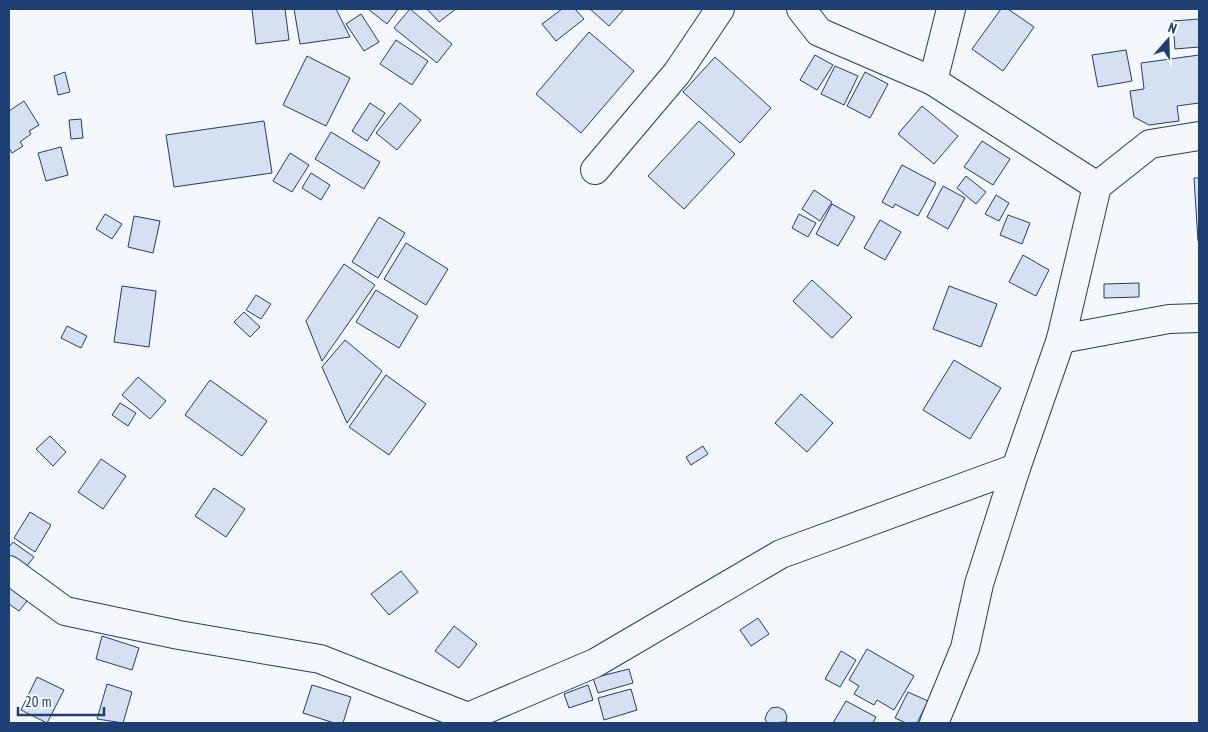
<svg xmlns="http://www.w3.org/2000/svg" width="1208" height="732" viewBox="0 0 1208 732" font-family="'PT Sans Narrow',sans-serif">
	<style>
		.building { fill: #d5e0f0; stroke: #1d3f73 }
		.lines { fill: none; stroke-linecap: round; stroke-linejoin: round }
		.minor-casing { stroke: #1d3f73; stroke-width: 30 }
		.minor { stroke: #f4f7fb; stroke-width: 28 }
	</style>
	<rect width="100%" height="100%" fill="#f4f7fb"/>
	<!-- building -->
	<g class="building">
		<path d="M252,9H285L289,40L256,44Z"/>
		<path d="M294,9H336L350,37L300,44Z"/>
		<path d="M368,9H398L387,24Z"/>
		<path d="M410,9L452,44L437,63L394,28Z"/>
		<path d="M427,9H456L439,22Z"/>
		<path d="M562,9H575L584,19L556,41L542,24Z"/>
		<path d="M590,9H624L609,26Z"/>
		<path d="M1001,9H1008L1034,27L1003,71L972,49Z"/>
		<path d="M361,14L379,42L364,51L346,24Z"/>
		<path d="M1199,19V47L1175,49L1173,21Z"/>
		<path d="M589,32L634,71L581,133L536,94Z"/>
		<path d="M396,40L428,61L412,85L380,64Z"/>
		<path d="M1126,50L1132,81L1098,87L1092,55Z"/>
		<path d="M815,55L833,65L817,90L800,80Z"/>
		<path d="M1199,55V103L1177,106L1179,121L1149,125L1134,117L1130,91L1144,89L1141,63Z"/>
		<path d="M307,56L350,78L326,126L283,105Z"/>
		<path d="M715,57L771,108L740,143L683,92Z"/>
		<path d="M835,66L858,76L844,105L821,94Z"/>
		<path d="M65,72L70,92L58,95L54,76Z"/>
		<path d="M865,72L888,84L870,118L847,106Z"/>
		<path d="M24,101L39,125L29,131L31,134L20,142L23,146L12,153L9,148V111Z"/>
		<path d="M370,103L385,113L367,141L352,131Z"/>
		<path d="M400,103L421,120L397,150L376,133Z"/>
		<path d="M922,106L958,136L934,164L898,134Z"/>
		<path d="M81,119L83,138L71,139L69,120Z"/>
		<path d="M264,121L272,173L174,187L166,135Z"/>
		<path d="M699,121L735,154L684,209L648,176Z"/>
		<path d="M331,132L380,162L364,189L315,159Z"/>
		<path d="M982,141L1010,159L993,185L964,167Z"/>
		<path d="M61,147L68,175L46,181L38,153Z"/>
		<path d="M290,153L309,165L292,192L273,181Z"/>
		<path d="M902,165L936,183L918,216L895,204L893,208L882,202Z"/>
		<path d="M311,173L330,185L321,200L302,188Z"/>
		<path d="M966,176L986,192L976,204L957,188Z"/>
		<path d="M1194,178H1199V241H1198Z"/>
		<path d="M943,186L965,198L948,229L927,217Z"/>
		<path d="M814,190L832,202L820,221L802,209Z"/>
		<path d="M996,195L1009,203L999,221L985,214Z"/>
		<path d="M832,204L855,217L838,246L816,234Z"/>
		<path d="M105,214L122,224L112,239L96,229Z"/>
		<path d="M799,214L816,223L808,237L792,228Z"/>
		<path d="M1008,215L1030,223L1022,244L1000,235Z"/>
		<path d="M134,216L160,221L153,253L128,247Z"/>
		<path d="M379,217L405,233L378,278L352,262Z"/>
		<path d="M880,220L901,232L885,260L864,248Z"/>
		<path d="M406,243L448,269L426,305L384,279Z"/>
		<path d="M1023,255L1049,270L1036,296L1009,282Z"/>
		<path d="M344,264L375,285L322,361L306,321Z"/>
		<path d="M812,280L852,317L832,338L793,301Z"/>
		<path d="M1139,283V297L1104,298V284Z"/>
		<path d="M122,286L156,291L149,347L114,342Z"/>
		<path d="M949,286L997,304L981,347L933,329Z"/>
		<path d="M376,290L418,316L399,348L356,322Z"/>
		<path d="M256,295L271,304L261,319L246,310Z"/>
		<path d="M244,312L260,327L250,337L234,322Z"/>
		<path d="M67,326L87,336L81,348L61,338Z"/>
		<path d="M345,340L382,371L347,423L322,367Z"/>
		<path d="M954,360L1001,388L970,439L923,410Z"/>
		<path d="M386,375L426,404L389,455L349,427Z"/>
		<path d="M138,377L166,401L150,419L122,395Z"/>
		<path d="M210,380L267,421L242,456L185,415Z"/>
		<path d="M801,394L833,423L807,452L775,423Z"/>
		<path d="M120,403L136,413L128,426L112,415Z"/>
		<path d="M50,436L66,452L53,466L36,449Z"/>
		<path d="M703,446L708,454L691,465L686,457Z"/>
		<path d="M101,459L126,476L103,509L78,492Z"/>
		<path d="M214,488L245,509L226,537L195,516Z"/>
		<path d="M30,512L51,525L35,552L14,538Z"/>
		<path d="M13,542L34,557L22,572L9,562V547Z"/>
		<path d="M401,571L418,592L389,615L371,594Z"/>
		<path d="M12,583L31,596L19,611L9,604V587Z"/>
		<path d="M758,618L769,634L751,646L740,630Z"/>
		<path d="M454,626L477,644L459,668L435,651Z"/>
		<path d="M102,636L139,648L132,670L96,659Z"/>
		<path d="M867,649L914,676L894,710L877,700L874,705L854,694L859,686L849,680Z"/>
		<path d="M841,651L856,660L840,687L825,679Z"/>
		<path d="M629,669L633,683L598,693L593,678Z"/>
		<path d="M37,677L64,690L47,723L21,710Z"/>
		<path d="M107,684L132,692L123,723L97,719Z"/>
		<path d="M312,685L351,697L343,723H334L303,713Z"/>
		<path d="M588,685L593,700L569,708L564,694Z"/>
		<path d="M631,689L637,710L604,720L598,698Z"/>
		<path d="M908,692L928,701L917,723H906L895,718Z"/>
		<path d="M846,701L876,717L873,723H833Z"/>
		<path d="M778,707L784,710L787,716L786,722L767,723L765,719L767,713L771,708Z"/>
	</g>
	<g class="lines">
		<defs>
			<g id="minor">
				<path d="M801,9L819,32L933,81"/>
				<path d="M595,170L677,73L720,9"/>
				<path d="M1097,186L1150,144L1199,136"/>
				<path d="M1061,339L1169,319L1199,318"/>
				<path d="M9,570L65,611L179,635L320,659L468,717L595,663L781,554L1016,468"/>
				<path d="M934,723L965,648L979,584L1016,468L1061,339L1097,186L933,81L951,9"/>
			</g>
		</defs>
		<!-- minor casing -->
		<use href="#minor" class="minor-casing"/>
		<!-- minor -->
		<use href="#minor" class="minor"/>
	</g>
	<!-- border -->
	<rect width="1208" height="732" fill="none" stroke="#1d3f73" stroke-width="20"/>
	<!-- north arrow -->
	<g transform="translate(1168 40) rotate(20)" stroke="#f4f7fb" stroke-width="4" paint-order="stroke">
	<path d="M0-4L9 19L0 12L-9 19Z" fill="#1d3f73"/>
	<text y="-8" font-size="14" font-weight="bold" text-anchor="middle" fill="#1d3f73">N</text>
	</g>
	<!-- scale -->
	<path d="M18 707v8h86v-8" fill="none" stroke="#1d3f73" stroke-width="2.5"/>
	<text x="25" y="707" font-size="15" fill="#1d3f73" stroke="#f4f7fb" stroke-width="4" paint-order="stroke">20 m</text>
</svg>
